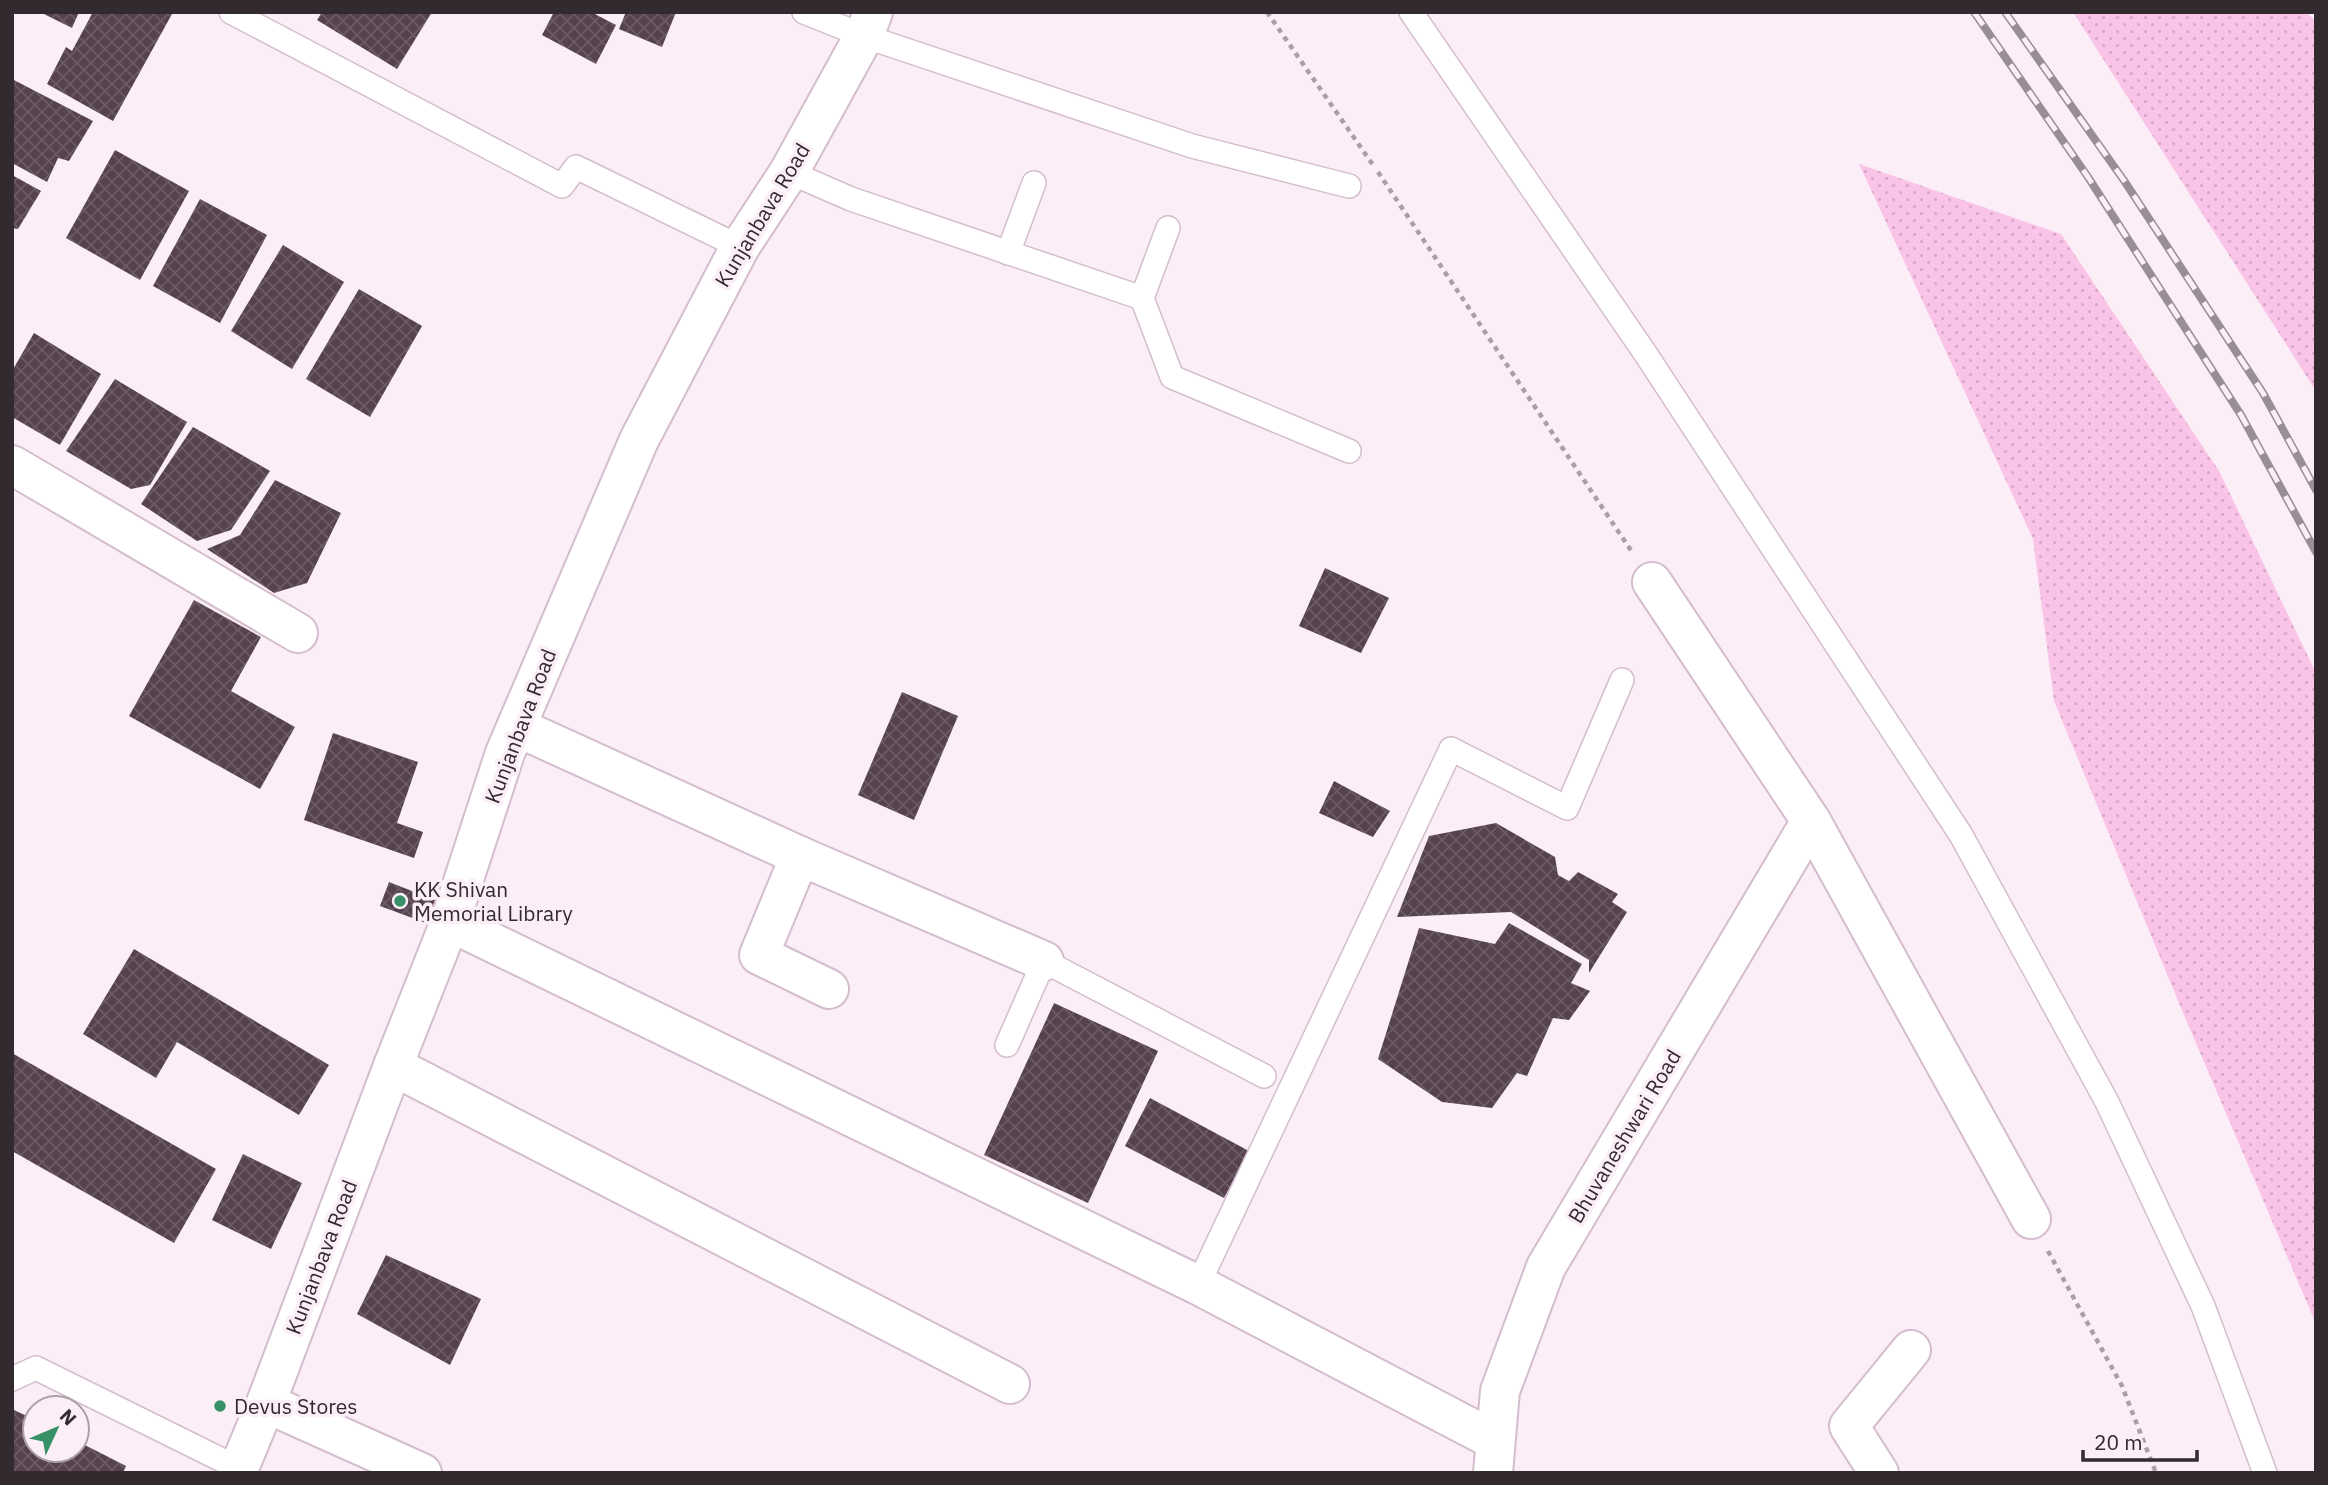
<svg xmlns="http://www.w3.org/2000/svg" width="2328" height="1485" viewBox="0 0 2328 1485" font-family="'IBM Plex Sans',sans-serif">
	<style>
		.grass { fill: url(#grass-dots) }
		.building { fill: url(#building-cross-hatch) }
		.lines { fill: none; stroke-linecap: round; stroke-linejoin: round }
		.lane-casing { stroke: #d4bdcc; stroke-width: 26 }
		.street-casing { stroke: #d4bdcc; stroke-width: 42 }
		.path { stroke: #ab9fa6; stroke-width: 4.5; stroke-dasharray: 5 5; stroke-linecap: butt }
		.lane { stroke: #fff; stroke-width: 23 }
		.street { stroke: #fff; stroke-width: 38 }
		.rail-casing { stroke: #998e95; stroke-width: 8 }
		.rail { stroke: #fceef7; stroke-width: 5; stroke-dasharray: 16; stroke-linecap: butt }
		.poi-dot { fill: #389166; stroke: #fceef7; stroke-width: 2.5 }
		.labels { text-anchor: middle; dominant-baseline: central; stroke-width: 7; stroke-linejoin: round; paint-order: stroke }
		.street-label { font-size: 21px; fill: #332a30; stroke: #fceef7 }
		.poi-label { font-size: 21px; fill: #332a30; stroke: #fceef7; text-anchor: start }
	</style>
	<defs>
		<pattern id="grass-dots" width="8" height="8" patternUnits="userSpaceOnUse" patternTransform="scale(1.75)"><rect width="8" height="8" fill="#fac4e8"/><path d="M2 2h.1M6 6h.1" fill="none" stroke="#d7a9c7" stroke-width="1.8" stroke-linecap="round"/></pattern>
		<pattern id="building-cross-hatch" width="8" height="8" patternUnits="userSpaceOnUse" patternTransform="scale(1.75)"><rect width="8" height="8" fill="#55424e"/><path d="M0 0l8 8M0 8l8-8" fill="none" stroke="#6b5b65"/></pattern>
	</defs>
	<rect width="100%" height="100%" fill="#fceef7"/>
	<!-- grass -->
	<g class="grass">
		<path d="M2073,12H2306L2316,22V391Z"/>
		<path d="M1859,164L2061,234L2219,471L2316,673V1324L2181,1008L2054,701L2033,539Z"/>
	</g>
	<!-- building -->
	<g class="building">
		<path d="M40,12H79L72,28Z"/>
		<path d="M93,12H168L172,14L113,121L47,84L66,47L72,51Z"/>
		<path d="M322,12H432L397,69L317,20Z"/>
		<path d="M554,12H591L616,25L596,64L542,35Z"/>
		<path d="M626,12H676L662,47L619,29Z"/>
		<path d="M12,79L93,121L69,161L58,158L47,182L12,163Z"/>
		<path d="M115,150L189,191L140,280L66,238Z"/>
		<path d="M12,175L41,191L18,229L12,228Z"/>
		<path d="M200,199L267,235L220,323L153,286Z"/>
		<path d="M283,245L344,282L292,369L231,331Z"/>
		<path d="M359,289L422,326L370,417L306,379Z"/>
		<path d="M34,333L101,374L60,445L12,417V371Z"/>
		<path d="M115,379L187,422L150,485L131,489L66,451Z"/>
		<path d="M193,427L270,471L231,530L197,541L141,504Z"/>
		<path d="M275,480L341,513L307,583L274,593L207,549L240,535Z"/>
		<path d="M1325,568L1389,598L1361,653L1299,626Z"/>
		<path d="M194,600L261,637L231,691L295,727L260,789L129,716Z"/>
		<path d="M902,692L958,716L914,820L858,795Z"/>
		<path d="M333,733L418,762L397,823L423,832L414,858L304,820Z"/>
		<path d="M1334,781L1390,811L1373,837L1319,813Z"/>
		<path d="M1496,823L1555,857L1558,875L1569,881L1578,872L1618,894L1612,902L1627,912L1589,973V960L1511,912L1397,917L1429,836Z"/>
		<path d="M389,882L435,900L426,923L380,906Z"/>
		<path d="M1509,923L1582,964L1571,983L1590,991L1569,1020L1553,1018L1527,1076L1517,1073L1492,1108L1442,1102L1378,1059L1419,928L1495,944Z"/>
		<path d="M134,949L329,1065L299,1115L177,1042L156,1078L83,1034Z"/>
		<path d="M1054,1003L1158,1051L1088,1203L984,1155Z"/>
		<path d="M12,1053L216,1169L174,1243L12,1151Z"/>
		<path d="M1150,1098L1249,1151L1224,1198L1125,1146Z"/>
		<path d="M243,1154L302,1183L271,1249L212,1220Z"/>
		<path d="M386,1255L481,1299L450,1365L357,1314Z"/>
		<path d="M12,1409L35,1420V1450H77V1441L126,1466L123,1473H12Z"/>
	</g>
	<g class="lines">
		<defs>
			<g id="lane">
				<path d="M231,12L562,186L576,167L740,247"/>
				<path d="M804,12L864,36L1192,146L1349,186"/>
				<path d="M1411,12L1645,353L1961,835L2107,1102L2203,1306L2265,1473"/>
				<path d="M789,172L851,199L1142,298L1172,377L1349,451"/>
				<path d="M1008,253L1034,183"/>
				<path d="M1142,298L1168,228"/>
				<path d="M1007,1045L1044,961L1264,1076"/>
				<path d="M1198,1285L1451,749L1567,808L1622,680"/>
				<path d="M12,1379L36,1368L238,1468"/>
			</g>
			<g id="street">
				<path d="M12,465L298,633"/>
				<path d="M1652,582L1811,821L2031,1219"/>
				<path d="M517,727L800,856L1044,961"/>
				<path d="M800,856L759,955L829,989"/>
				<path d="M450,922L1198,1285L1494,1440"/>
				<path d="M393,1066L1010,1384"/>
				<path d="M266,1403L422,1473"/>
				<path d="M237,1473L266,1403L393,1066L450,922L505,753L639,440L740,247L789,172L864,36L873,12"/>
				<path d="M1493,1473L1500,1391L1546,1267L1811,821"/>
				<path d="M1879,1473L1849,1426L1911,1350"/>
			</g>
		</defs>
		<!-- lane casing -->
		<use href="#lane" class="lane-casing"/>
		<!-- street casing -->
		<use href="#street" class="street-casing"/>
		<!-- path -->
		<g class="path">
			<path d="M1267,12L1373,165"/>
			<path d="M1378,172L1632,552"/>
			<path d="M2048,1251L2122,1386L2156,1473"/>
		</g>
		<!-- lane -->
		<use href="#lane" class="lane"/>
		<!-- street -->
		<use href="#street" class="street"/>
		<defs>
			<g id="rail">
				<path d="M1974,12L2088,177L2241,415L2316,552"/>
				<path d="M2005,12L2125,182L2263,393L2316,490"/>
			</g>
		</defs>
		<!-- rail casing -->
		<use href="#rail" class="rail-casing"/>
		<!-- rail -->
		<use href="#rail" class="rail"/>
	</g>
	<!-- markers -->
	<g class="poi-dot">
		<circle cx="400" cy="901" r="7"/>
		<circle cx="220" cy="1406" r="7"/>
	</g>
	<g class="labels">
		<!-- street labels -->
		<g class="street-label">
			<text transform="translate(762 215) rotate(-59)">Kunjanbava Road</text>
			<text transform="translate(520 726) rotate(-69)">Kunjanbava Road</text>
			<text transform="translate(1624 1136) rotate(-59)">Bhuvaneshwari Road</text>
			<text transform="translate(321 1257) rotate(-69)">Kunjanbava Road</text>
		</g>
		<!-- poi labels -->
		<g class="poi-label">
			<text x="414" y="889">KK Shivan<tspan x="414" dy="24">Memorial Library</tspan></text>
			<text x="234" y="1406">Devus Stores</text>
		</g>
	</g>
	<!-- border -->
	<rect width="2328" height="1485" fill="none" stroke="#332a30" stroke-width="28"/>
	<!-- north arrow -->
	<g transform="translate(56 1429) rotate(46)"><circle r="33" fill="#fceef7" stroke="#aca0a7" stroke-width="2"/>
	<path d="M0-5L12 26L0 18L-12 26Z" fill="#389166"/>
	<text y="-10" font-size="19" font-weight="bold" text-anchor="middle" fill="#332a30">N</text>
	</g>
	<!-- scale -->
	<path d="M2083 1450v10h114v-10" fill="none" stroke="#332a30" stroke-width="3.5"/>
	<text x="2094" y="1450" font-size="21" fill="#332a30" stroke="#fceef7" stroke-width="5" paint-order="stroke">20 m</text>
</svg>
